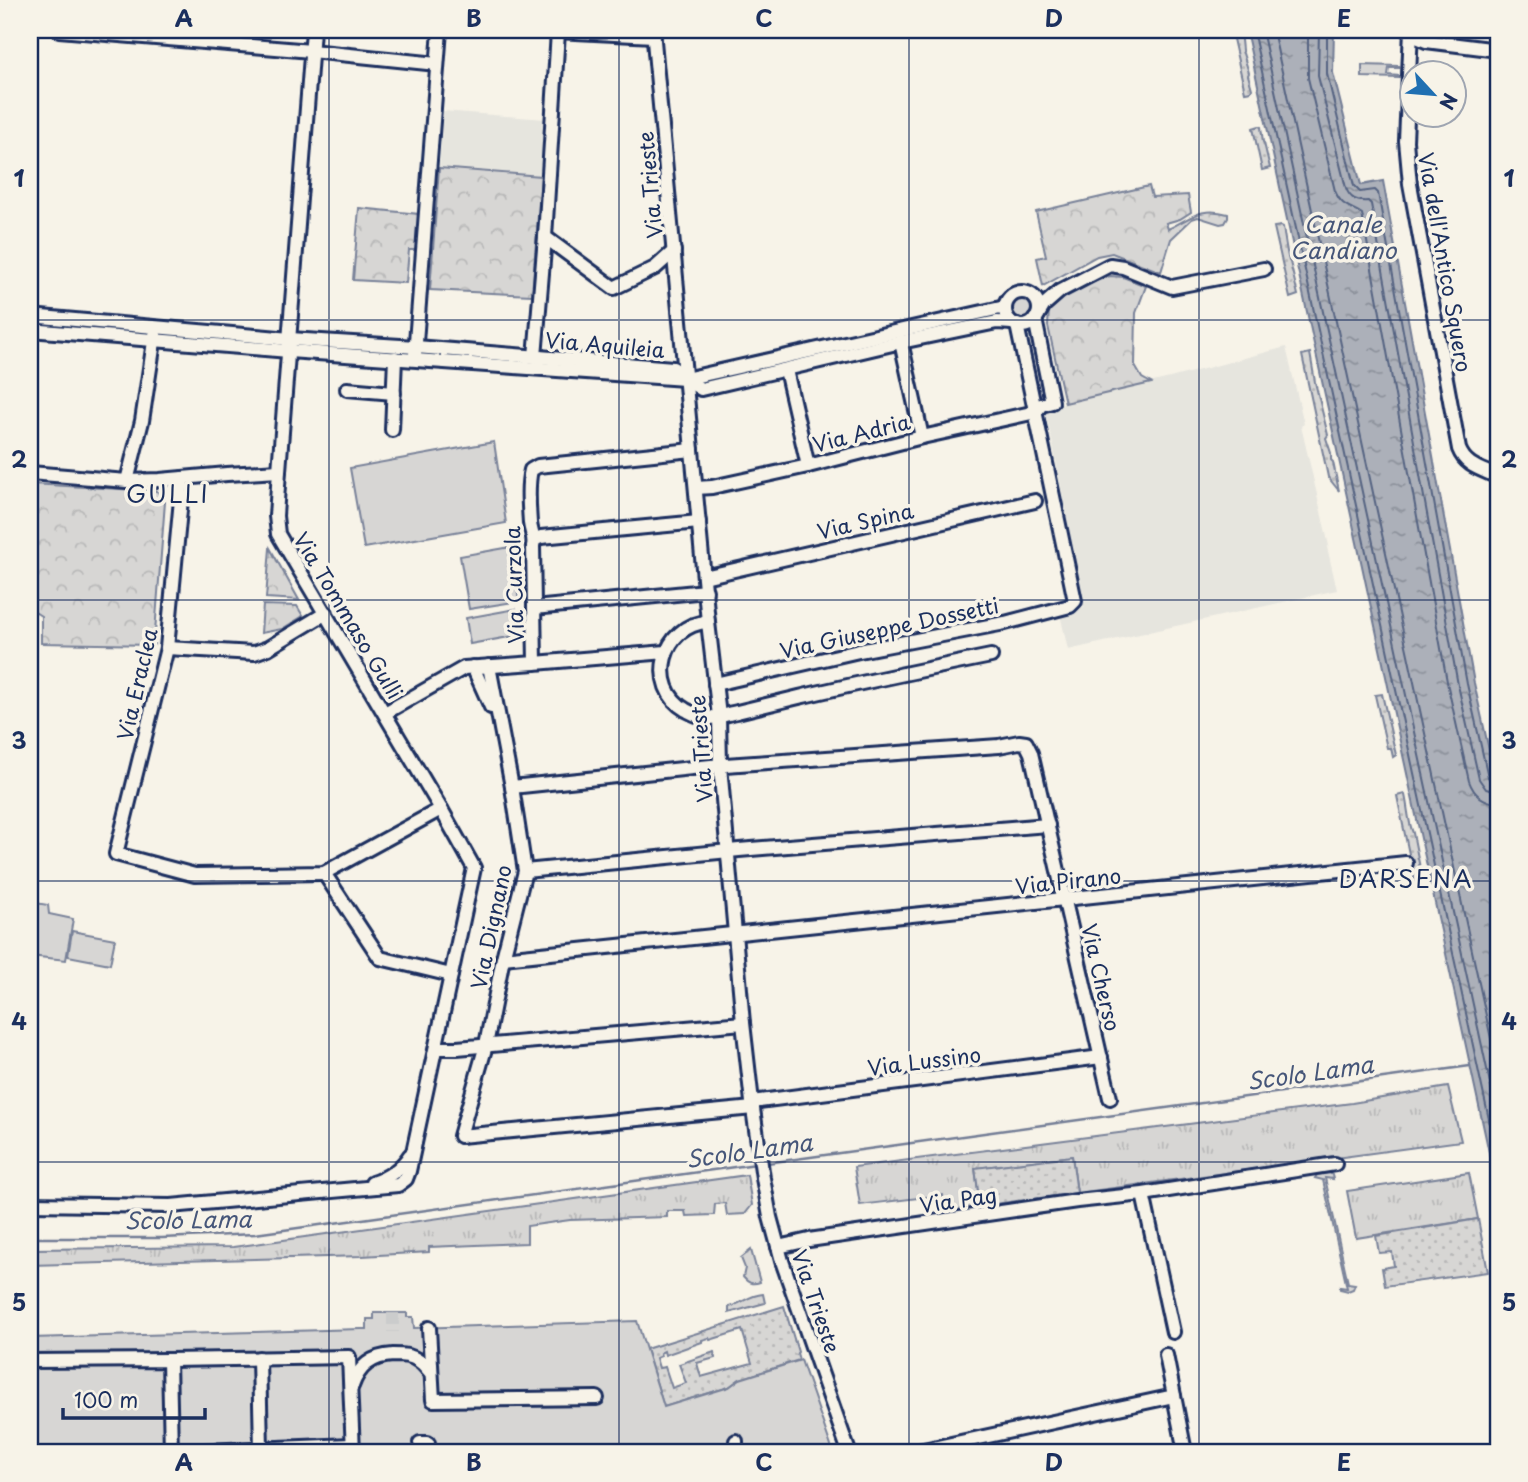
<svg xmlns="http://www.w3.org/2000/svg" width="1528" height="1482" viewBox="0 0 1528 1482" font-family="'Playpen Sans',sans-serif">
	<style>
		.built { fill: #e6e5de }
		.grass { fill: url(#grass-tufts); stroke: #798299; stroke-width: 2 }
		.park { fill: url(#park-crowns); stroke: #798299; stroke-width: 2 }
		.garden { fill: url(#garden-dots); stroke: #798299; stroke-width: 2; fill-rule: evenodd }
		.pitch { fill: #d7d6d4; stroke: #798299; stroke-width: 2 }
		.water { fill: url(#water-ripples); stroke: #727c95; stroke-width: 2 }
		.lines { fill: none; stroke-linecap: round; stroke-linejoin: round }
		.shore { stroke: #556382; stroke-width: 2 }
		.stream { stroke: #727c95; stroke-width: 2.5 }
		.minor-tunnel { stroke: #cbcccc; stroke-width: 12; stroke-dasharray: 12 6; stroke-linecap: butt }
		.minor-casing { stroke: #1b2f5e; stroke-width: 18 }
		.minor { stroke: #f7f3e8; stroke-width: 12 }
		.grid { fill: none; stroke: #1b2f5e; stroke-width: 2; stroke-opacity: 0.55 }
		.labels { text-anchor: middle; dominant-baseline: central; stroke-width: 7; stroke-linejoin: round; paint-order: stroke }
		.street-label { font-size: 21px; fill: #1b2f5e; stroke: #f7f3e8 }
		.water-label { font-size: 23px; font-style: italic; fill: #465679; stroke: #f7f3e8 }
		.quarter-label { font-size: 24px; letter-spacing: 2px; fill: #1b2f5e; stroke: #f7f3e8 }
		.neatline { fill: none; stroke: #1b2f5e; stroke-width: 2.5 }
		.grid-label { font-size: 23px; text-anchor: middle; font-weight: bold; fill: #1b2f5e }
	</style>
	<defs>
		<pattern id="grass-tufts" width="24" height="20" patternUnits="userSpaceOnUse" patternTransform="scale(1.75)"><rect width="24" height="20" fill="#d7d6d4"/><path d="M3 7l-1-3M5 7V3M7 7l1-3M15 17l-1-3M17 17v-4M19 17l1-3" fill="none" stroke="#b8b8b8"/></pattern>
		<pattern id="park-crowns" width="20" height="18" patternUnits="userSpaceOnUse" patternTransform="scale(1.75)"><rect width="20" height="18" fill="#d7d6d4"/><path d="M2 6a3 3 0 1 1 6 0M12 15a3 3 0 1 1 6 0" fill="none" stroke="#b8b8b8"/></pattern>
		<pattern id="garden-dots" width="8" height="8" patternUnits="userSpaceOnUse" patternTransform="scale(1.75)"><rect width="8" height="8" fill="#d7d6d4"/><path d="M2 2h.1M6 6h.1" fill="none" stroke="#b8b8b8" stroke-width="1.8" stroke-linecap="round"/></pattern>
		<pattern id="water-ripples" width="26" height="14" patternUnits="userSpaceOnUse" patternTransform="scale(1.75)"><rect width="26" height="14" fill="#acb0b9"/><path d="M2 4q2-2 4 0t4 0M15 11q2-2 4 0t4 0" fill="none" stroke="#8b909a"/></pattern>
	</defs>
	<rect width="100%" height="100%" fill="#f7f3e8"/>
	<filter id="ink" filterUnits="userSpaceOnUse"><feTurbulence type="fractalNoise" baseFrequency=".0143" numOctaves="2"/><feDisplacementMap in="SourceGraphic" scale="14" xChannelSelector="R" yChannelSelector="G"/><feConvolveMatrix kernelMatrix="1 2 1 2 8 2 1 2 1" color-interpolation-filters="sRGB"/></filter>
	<g filter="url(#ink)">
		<!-- built -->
		<g class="built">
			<path d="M443,111L545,119L538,209L437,201Z"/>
			<path d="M1286,347L1304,424L1301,426L1329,546L1327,547L1337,590L1068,650L1060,614L1084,607L1052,441L1044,408L1170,378Z"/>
		</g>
		<!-- grass -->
		<g class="grass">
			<path d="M1362,65L1399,66V68H1389L1388,75L1399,76V78L1362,77Z"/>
			<circle cx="1022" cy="309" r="11"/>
			<path d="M1448,1087L1461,1141L1077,1193L1072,1156L975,1168L980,1206L945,1212L943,1195L860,1205L854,1167L1352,1103Z"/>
			<path d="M1329,1173L1332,1175L1333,1179L1325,1178L1348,1283L1355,1284L1353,1289L1348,1291L1340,1289V1287L1347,1288L1323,1180L1315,1178L1317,1175Z"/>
			<path d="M1469,1173L1478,1219L1356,1238L1347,1191Z"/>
			<path d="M747,1175L752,1205L745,1214L727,1215L725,1203L715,1204L714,1215L686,1216L685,1211H667V1217L570,1220L527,1226V1243L429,1247V1252L362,1256L30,1265V1249L233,1247Z"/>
			<path d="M751,1250L760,1282C752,1285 748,1283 743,1277L745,1268L741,1258Z"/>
			<path d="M763,1294L765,1303L729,1313V1307C741,1304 749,1295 763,1294Z"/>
		</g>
		<!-- park -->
		<g class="park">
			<path d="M439,168L541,176L532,295L430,290Z"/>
			<path d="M1149,186L1152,197L1188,195L1191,212L1180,219L1166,223L1168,229C1191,218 1201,206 1228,214V218L1225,223L1220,224L1198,217L1192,219L1171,239L1161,272L1112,253L1097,256L1043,286L1037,258L1046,256L1036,212Z"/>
			<path d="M359,208L419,214L416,250H409L406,283L353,280Z"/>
			<path d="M1110,276L1123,277L1146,286L1136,313L1135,366L1142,378L1151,383L1065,403L1048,326L1049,309C1061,297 1093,281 1110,276Z"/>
			<path d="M30,484L157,491L165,502L154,645L41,643V616L30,609Z"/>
			<path d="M270,548L299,600L266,598Z"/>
			<path d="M263,605L297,606L303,616L282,629L261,633Z"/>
		</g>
		<!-- garden -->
		<g class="garden">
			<path d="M1231,30H1240L1242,50L1249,73L1248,75L1252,89L1251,91L1245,92Z"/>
			<path d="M1259,126L1261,127L1263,142L1264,143L1270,168L1262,170L1253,128Z"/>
			<path d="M1281,226L1283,227C1285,239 1286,249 1289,261L1290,262L1298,295L1290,298L1274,227Z"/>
			<path d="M1310,353L1315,382L1328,435L1326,438L1331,453V460L1333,462L1339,491L1328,477L1302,355Z"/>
			<path d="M1382,694L1396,755L1393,757L1391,748H1387L1375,695Z"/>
			<path d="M1404,794L1405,795C1408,808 1408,822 1413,833L1424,888L1415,883L1397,796Z"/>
			<path d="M1072,1156L1077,1193L980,1206L975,1168Z"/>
			<path d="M1478,1219L1488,1272L1385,1286L1382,1268L1394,1266L1392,1252L1379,1253L1376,1236Z"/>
			<path d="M784,1306L798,1352L797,1353L799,1360L740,1379L729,1387L664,1407L646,1349ZM742,1330L752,1363L701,1377L697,1363L715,1358L714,1352L679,1364L686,1383L672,1388L665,1367L659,1368L656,1358L661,1356L660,1353L664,1351L665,1355L702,1342V1340L709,1338L710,1340Z"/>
		</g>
		<!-- pitch -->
		<g class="pitch">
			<path d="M494,442L506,523L364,548L350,468Z"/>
			<path d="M511,547L519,601L469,609L460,556Z"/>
			<path d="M516,609L520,635L470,644L466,618Z"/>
			<path d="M30,902L48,905L49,914L73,919L66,960L30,956Z"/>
			<path d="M72,931L115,939L110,964L68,956Z"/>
			<path d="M374,1313H407V1317H413L414,1328L637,1321L664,1407L729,1387L740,1379L801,1360L833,1452H30V1338L361,1329H367V1319H374Z"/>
		</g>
		<!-- water -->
		<path class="water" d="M1246,30H1334L1333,73L1361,185L1383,181L1474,683L1498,790V1194Z"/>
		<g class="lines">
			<!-- shore -->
			<g class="shore">
				<path d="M1253,30L1498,1161"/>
				<path d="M1262,30L1498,1120"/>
				<path d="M1273,30L1498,1071"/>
				<path d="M1308,30V78L1335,191C1342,208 1351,206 1362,214L1448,687L1469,781C1474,795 1483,802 1498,803"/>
				<path d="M1319,30L1318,76L1346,188C1350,199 1357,202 1368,201L1371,204L1458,685L1479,779L1486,789L1498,792"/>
				<path d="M1327,30V74L1354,186L1360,192L1375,190L1378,193L1467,684L1488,777L1492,782L1498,783"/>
			</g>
			<!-- stream -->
			<g class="stream">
				<path d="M767,1163L1470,1066"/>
				<path d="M30,1238H162L255,1234L756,1164"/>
			</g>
			<!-- minor-tunnel -->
			<path class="minor-tunnel" d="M393,1313V1332"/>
			<defs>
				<g id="minor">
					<path d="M59,30L311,51L437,64"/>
					<path d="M536,30L654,36"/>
					<path d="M653,30L708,622L719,716L720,766L743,1023L752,1102L763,1178L770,1217L782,1261L849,1452"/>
					<path d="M1411,30L1406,141L1410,184L1459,449C1466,467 1482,469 1498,477"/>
					<path d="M1415,30L1419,38L1426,41L1498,50"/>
					<path d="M545,237L614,288L655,268L674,251"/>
					<circle cx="1022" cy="309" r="17"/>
					<path d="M1038,315L1044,305L1060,291L1110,265L1123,267L1172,287L1264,269"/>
					<path d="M30,316L290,339L416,347L673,368L685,379L701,389L901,342L997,322L1012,323"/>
					<path d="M1035,319L1052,402L1041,405L1036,412"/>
					<path d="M30,330L289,351L685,379L1005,307"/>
					<path d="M901,342L922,437"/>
					<path d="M415,355L440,30"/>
					<path d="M535,357L545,237L558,32"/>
					<path d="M786,370L808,466"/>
					<path d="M347,389L394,393"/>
					<path d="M392,430L395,358"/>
					<path d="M30,473L127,481L160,480L227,474L279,471"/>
					<path d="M183,478L167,648L116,854L195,875L324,873L441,809"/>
					<path d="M127,481L142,421L155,335"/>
					<path d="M696,488L712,487L808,466L922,437L1036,412"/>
					<path d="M534,540L541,537L699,522"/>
					<path d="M704,577L1035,501"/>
					<path d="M534,608L706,591"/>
					<path d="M708,622C662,624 646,687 686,710C692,713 699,717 706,718C716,718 727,714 737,712C758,707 778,702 799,697C863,682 927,669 991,656"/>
					<path d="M167,648L254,653L268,648L326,613"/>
					<path d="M535,663L666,652"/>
					<path d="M489,666L512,787L525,871L503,958L486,1045L460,1136L753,1108"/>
					<path d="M473,667L491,707"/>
					<path d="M715,684L859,651L1005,623L1070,606L1075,601L1017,325"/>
					<path d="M385,713L464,668L535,663L533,546C535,538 531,532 530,523C529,506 527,486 531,470L538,466L692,450"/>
					<path d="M512,787L711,766L999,746L1019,742L1026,743L1031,753L1110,1098"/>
					<path d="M525,871L739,850L1048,825"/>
					<path d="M324,873L380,958L451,975"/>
					<path d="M503,958L1406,863"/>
					<path d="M436,1048H457L743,1023"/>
					<path d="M752,1102L1101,1057"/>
					<path d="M372,1183C387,1178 401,1169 410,1155"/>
					<path d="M1143,1194L1173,1332"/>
					<path d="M30,1204L171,1206L398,1185L406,1179L409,1171L474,868L441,809L278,534L276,516L279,471L313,30"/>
					<path d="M778,1247L809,1240L1077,1201L1143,1194L1335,1164"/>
					<path d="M429,1328L433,1400L597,1398"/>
					<path d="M1166,1355L1185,1452"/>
					<path d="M259,1358L261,1449"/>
					<path d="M169,1360L349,1357L353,1452"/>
					<path d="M30,1361L169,1360L171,1452"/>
					<path d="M352,1386C359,1366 372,1356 393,1355C402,1355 411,1355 419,1361C424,1364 427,1369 431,1373"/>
					<path d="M420,1443H428"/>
					<path d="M179,1452L352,1445"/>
					<path d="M736,1452V1441"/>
					<path d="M914,1452L1174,1396"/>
				</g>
			</defs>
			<!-- minor casing -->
			<use href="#minor" class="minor-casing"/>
			<!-- minor -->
			<use href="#minor" class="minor"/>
		</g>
	</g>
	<!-- grid -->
	<path class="grid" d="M329,30V1452M619,30V1452M909,30V1452M1199,30V1452M30,320H1498M30,600H1498M30,881H1498M30,1162H1498"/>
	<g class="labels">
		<!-- street labels -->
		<g class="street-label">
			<text transform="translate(649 185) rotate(-95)">Via Trieste</text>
			<text transform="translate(1446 262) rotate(80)">Via dell'Antico Squero</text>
			<text transform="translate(605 344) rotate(5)">Via Aquileia</text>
			<text transform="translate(861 432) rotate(-14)">Via Adria</text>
			<text transform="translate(865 520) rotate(-13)">Via Spina</text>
			<text transform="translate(513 585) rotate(-92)">Via Curzola</text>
			<text transform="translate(349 615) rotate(59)">Via Tommaso Gulli</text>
			<text transform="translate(889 627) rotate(-12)">Via Giuseppe Dossetti</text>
			<text transform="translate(136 684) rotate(-77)">Via Eraclea</text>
			<text transform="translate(700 749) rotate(-94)">Via Trieste</text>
			<text transform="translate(1068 880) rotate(-6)">Via Pirano</text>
			<text transform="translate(490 927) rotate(-78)">Via Dignano</text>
			<text transform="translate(1102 977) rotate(77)">Via Cherso</text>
			<text transform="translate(924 1060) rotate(-7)">Via Lussino</text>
			<text transform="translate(958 1199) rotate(-8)">Via Pag</text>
			<text transform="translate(817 1301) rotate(71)">Via Trieste</text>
		</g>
		<!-- water labels -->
		<g class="water-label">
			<text x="1343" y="223">Canale<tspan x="1343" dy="26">Candiano</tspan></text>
			<text transform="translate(1310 1072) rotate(-8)">Scolo Lama</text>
			<text transform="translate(749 1150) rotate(-8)">Scolo Lama</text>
			<text transform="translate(188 1219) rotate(-1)">Scolo Lama</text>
		</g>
		<!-- quarter labels -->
		<g class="quarter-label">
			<text x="168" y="493">GULLI</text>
			<text x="1406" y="878">DARSENA</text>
		</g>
	</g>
	<!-- margin -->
	<rect width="1528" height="1482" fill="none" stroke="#f7f3e8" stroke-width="77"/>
	<!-- north arrow -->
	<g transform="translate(1433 94) rotate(116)"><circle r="33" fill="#f7f3e8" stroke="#9fa5b1" stroke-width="2"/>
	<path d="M0-5L12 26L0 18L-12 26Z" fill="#1f6fb2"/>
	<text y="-10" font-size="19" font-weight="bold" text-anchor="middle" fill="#1b2f5e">N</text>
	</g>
	<!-- scale -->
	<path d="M63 1408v10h142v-10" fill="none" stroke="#1b2f5e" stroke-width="3.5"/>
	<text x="74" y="1408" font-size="21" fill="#1b2f5e" stroke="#f7f3e8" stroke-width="5" paint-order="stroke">100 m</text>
	<rect x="38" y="38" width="1452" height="1406" class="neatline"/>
	<g class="grid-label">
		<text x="184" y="27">A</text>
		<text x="474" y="27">B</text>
		<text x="764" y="27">C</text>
		<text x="1054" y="27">D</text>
		<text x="1344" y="27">E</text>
		<text x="19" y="187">1</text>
		<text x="1509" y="187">1</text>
		<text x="19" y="468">2</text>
		<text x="1509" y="468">2</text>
		<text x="19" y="749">3</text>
		<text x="1509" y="749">3</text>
		<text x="19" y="1030">4</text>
		<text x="1509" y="1030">4</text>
		<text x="19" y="1311">5</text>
		<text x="1509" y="1311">5</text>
		<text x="184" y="1471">A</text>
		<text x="474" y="1471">B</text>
		<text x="764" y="1471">C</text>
		<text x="1054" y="1471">D</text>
		<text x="1344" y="1471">E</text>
	</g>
</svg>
